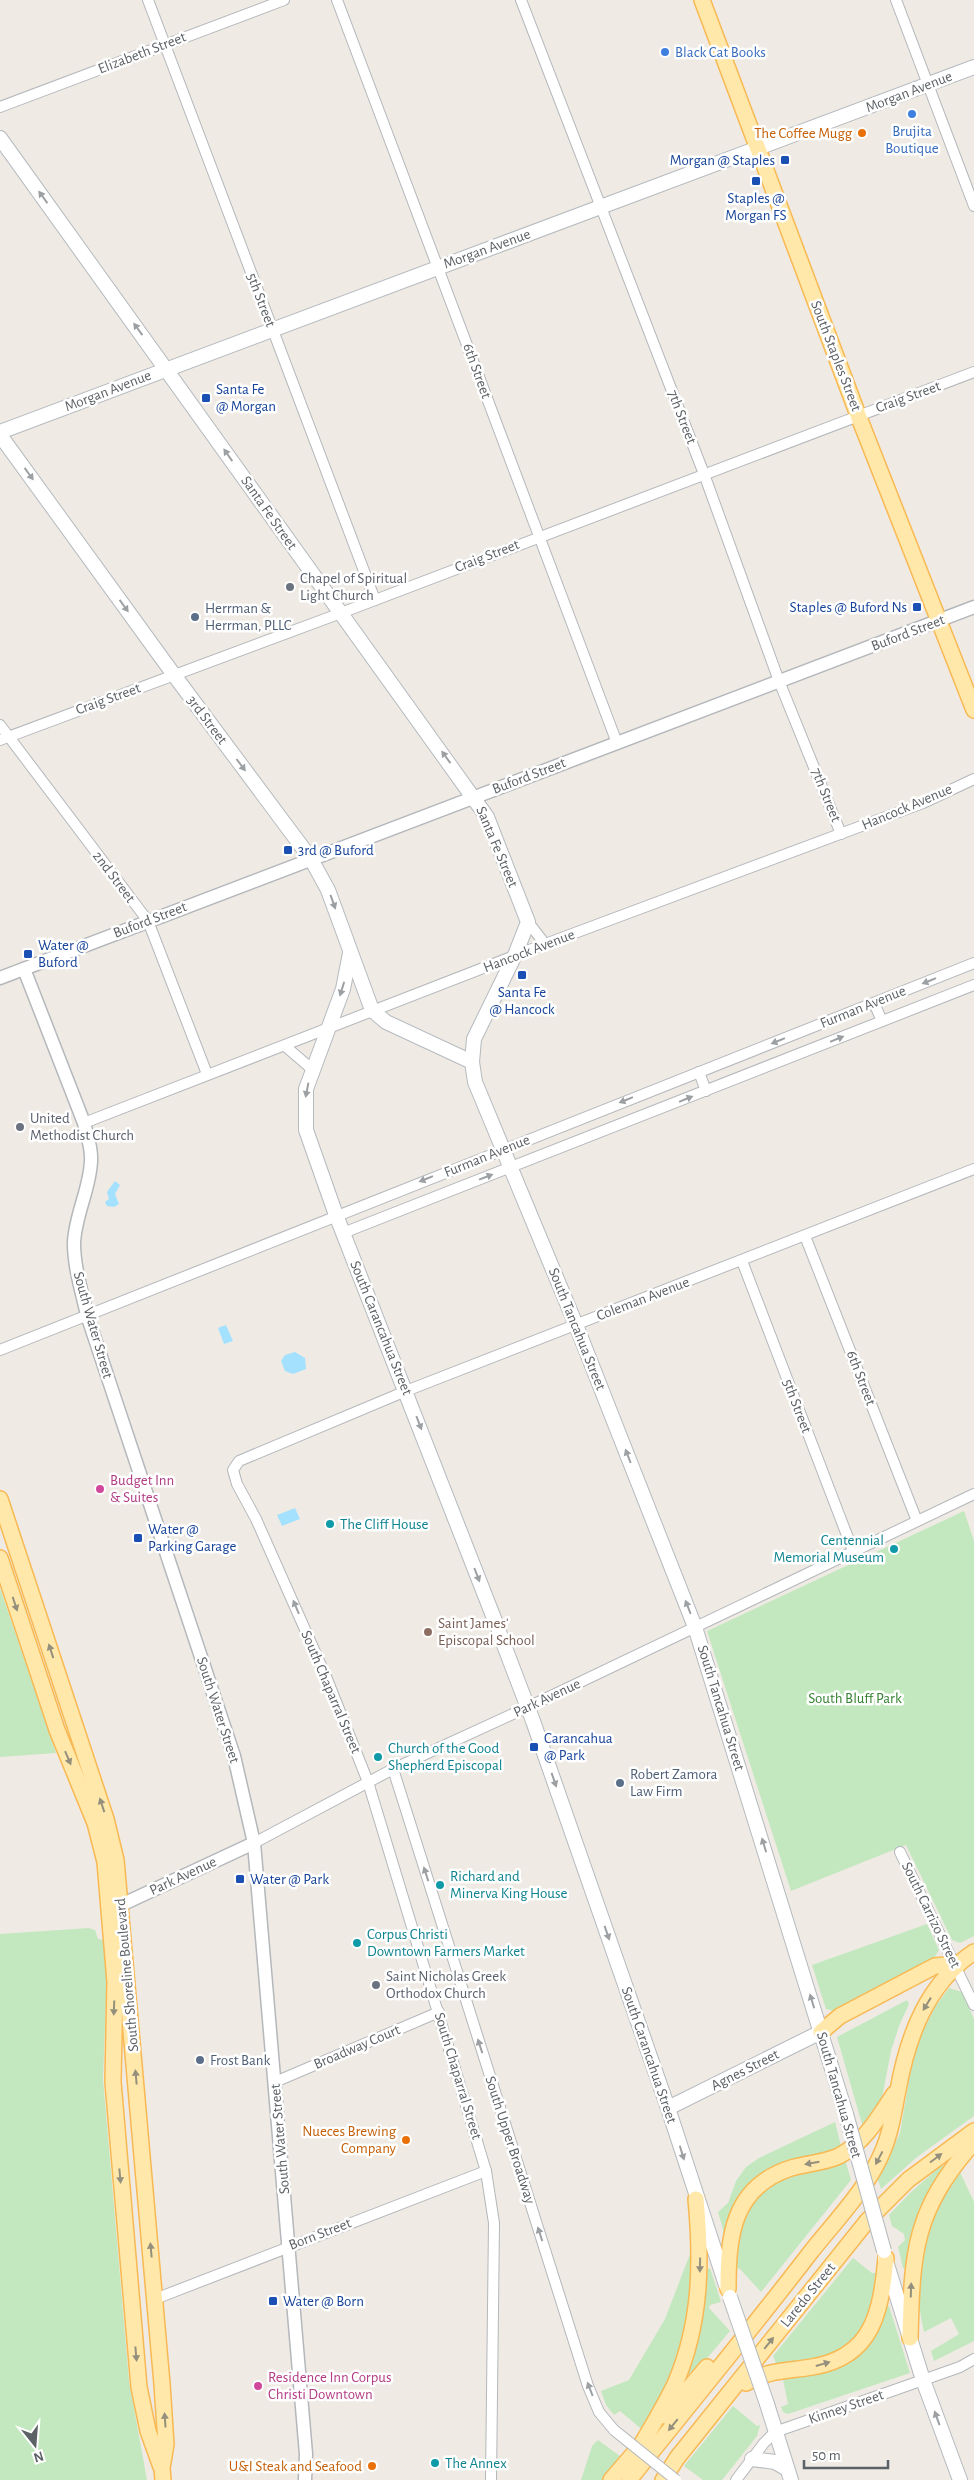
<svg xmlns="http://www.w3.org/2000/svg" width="974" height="2480" viewBox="0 0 974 2480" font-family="'Alegreya Sans',sans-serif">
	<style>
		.green { fill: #c3e8bf }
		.water { fill: #a4e1ff }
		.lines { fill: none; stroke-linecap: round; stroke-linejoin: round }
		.minor-casing { stroke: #b4b7bb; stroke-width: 12 }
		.tertiary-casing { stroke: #b4b7bb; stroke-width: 15 }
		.secondary-casing { stroke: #b5babf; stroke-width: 16 }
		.primary-casing { stroke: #f8b854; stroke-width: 18 }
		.minor { stroke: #fff; stroke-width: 10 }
		.tertiary { stroke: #fff; stroke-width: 12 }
		.secondary { stroke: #fff; stroke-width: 14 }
		.primary { stroke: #ffe8a9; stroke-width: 15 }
		.minor-bridge-casing { stroke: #b4b7bb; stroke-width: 12; stroke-linecap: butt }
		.secondary-bridge-casing { stroke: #b5babf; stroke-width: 16; stroke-linecap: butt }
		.minor-bridge { stroke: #fff; stroke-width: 10 }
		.secondary-bridge { stroke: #fff; stroke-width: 14 }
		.oneway { fill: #9da0a3 }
		.oneway2 { fill: #95907d }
		.shop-dot { fill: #3f7fe0; stroke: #fff; stroke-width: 2 }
		.food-dot { fill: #e8710a; stroke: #fff; stroke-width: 2 }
		.transit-dot { fill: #1a4fb4; stroke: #fff; stroke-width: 2 }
		.worship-dot { fill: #6b7280; stroke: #fff; stroke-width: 2 }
		.service-dot { fill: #5c6f8a; stroke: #fff; stroke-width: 2 }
		.hotel-dot { fill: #d1479c; stroke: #fff; stroke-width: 2 }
		.culture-dot { fill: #0f9aa8; stroke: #fff; stroke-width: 2 }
		.education-dot { fill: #8d6e63; stroke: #fff; stroke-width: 2 }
		.labels { text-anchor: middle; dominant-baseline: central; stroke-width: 5; stroke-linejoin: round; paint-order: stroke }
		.shop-label { font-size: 15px; fill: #366cbe; stroke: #fff; text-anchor: start }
		.street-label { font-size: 15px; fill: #5c6165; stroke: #fff }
		.food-label { font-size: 15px; fill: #c56008; stroke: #fff; text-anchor: end }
		.transit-label { font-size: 15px; fill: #164399; stroke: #fff; text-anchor: start }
		.worship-label { font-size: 15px; fill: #5b616d; stroke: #fff; text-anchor: start }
		.service-label { font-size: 15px; fill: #4e5e75; stroke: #fff; text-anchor: start }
		.hotel-label { font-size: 15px; fill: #b23c85; stroke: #fff; text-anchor: start }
		.culture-label { font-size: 15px; fill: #0d838f; stroke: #fff; text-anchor: start }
		.education-label { font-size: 15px; fill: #785e54; stroke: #fff; text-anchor: start }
		.park-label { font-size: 15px; fill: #348130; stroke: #fff }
	</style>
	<rect width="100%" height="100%" fill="#efebe4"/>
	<!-- green -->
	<g class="green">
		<path d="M964,1511L974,1541V1936L960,1943L952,1940L906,1845L791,1891L707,1631Z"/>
		<path d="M0,1588L56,1753L0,1757Z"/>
		<path d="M927,1924L939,1950L933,1960L839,2012L826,2009L812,1965Z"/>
		<path d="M89,1928L95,1930L98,1939L104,1940L107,1971L103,2079L129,2381L147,2480H0V1934Z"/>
		<path d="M949,1988L962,1992L974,2019V2116L917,2157L881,2189L878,2180L900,2133L913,2057L923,2031L935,2007Z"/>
		<path d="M907,2000L909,2004L899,2026L891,2051L881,2103L864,2131L837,2037Z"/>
		<path d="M835,2122L842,2150L775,2170L727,2233H724L718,2212L728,2203L736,2181L746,2167L759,2158Z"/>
		<path d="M845,2159L851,2180L761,2292L740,2269L737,2268C736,2254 734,2239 738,2226C740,2220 745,2214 748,2209C772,2173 806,2169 845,2159Z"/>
		<path d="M942,2165L946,2168L907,2268H903L898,2247L905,2240L904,2234L892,2226L889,2215L910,2193Z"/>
		<path d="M959,2170L974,2202V2341L934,2361L931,2351L959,2334L951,2318L924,2332C909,2268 925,2223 959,2170Z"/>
		<path d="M695,2253L684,2351L645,2432L620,2411L614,2415L606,2405L601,2391L629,2380L665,2319L690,2254Z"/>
		<path d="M853,2258L872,2273H878L879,2283L867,2327L839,2354L777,2366L773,2356Z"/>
		<path d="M710,2268L721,2302L710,2305L709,2308L730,2331L692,2376L685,2372L706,2270Z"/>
		<path d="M889,2306L910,2373L788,2414L783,2412L781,2407L788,2404L782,2375L830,2368L885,2307Z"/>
		<path d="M733,2406L757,2426L760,2425L757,2436L722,2480H703L684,2466Z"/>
		<path d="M598,2440L624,2459L606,2480H581L592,2446Z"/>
	</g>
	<!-- water -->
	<g class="water">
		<path d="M115,1181L120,1185L115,1194L119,1204L114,1207L107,1206L105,1202L109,1199L107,1192Z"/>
		<path d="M226,1325L233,1341L224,1344L218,1328Z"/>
		<path d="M295,1352L305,1358L306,1369L293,1374L285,1371L281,1361L285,1355Z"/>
		<path d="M295,1508L300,1519L282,1526L277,1515Z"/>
	</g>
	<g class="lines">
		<defs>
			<g id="minor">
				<path d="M148,0L375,600"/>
				<path d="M337,0L617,743"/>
				<path d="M521,0L704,474L779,681L841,834"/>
				<path d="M896,0L974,206"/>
				<path d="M0,107L284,0"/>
				<path d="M0,725L148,921L207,1074"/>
				<path d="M0,740L341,613L974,372"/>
				<path d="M528,922L545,944"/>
				<path d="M874,1003L882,1021"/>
				<path d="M285,1046L313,1070"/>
				<path d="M699,1072L706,1091"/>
				<path d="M84,1123L532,949L923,803L974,779"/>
				<path d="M343,1233L974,985"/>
				<path d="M805,1236L917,1521"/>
				<path d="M742,1261L853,1551"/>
				<path d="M0,1350L974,963"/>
				<path d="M393,1769L588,2386L599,2412L614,2430"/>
				<path d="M254,1843L393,1769L528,1707L974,1494"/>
				<path d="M900,1852L974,2005"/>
				<path d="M275,2082L439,2012"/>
				<path d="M155,2299L486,2171"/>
				<path d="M491,2480L494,2223L486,2171L368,1782L327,1679L256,1519L237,1484L233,1470L239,1461L406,1391L974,1169"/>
				<path d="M736,2480L764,2443L775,2432L960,2367L974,2359"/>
			</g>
			<g id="tertiary">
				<path d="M24,969L84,1123C87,1135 92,1148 91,1161C90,1189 75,1215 74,1243C74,1268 82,1292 87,1315L234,1756L254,1843L306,2454L305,2480"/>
				<path d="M0,978L974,607"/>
				<path d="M121,1905L254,1843"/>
			</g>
			<g id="secondary">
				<path d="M0,138L487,817L528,922L515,955L474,1039L472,1062L475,1082L576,1325L695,1627L846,2114"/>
				<path d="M0,432C324,309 650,190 974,67"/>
				<path d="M0,435L174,675L311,859L328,890L372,1010L386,1022L472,1062"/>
				<path d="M350,953L343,989L306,1089V1130L336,1215L497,1626"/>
				<path d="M499,1632L533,1721L668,2108L726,2285"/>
				<path d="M668,2108L821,2032"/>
				<path d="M885,2258L923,2380L960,2480"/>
				<path d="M767,2404L791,2480"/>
				<path d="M752,2459L775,2462L787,2469"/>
			</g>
			<g id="primary">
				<path d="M702,0L858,415L974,710"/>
				<path d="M0,1499L106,1819L116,1860L162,2384L166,2444L162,2468L163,2480"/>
				<path d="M0,1558L57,1730L95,1823L105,1862L115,1982L113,2082L139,2387L148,2431L161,2467"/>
				<path d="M821,2032L840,2016L935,1966L955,1964"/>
				<path d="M728,2289C728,2237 732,2187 791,2168C807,2163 824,2163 839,2156C864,2143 879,2117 894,2094"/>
				<path d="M910,2338C912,2251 914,2210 974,2142"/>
				<path d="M746,2383C767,2370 789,2371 812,2367C874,2357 881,2310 886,2258"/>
				<path d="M665,2416L707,2367"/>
				<path d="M641,2445C653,2425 665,2405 675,2384C701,2324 702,2263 696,2199"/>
				<path d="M611,2480L647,2438"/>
				<path d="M629,2480C689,2405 751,2330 810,2253C836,2220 869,2187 884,2148C892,2129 894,2109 898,2090C908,2035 927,1984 974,1952"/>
				<path d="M663,2480L677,2458L868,2220L908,2180L974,2131"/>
			</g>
		</defs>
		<!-- minor casing -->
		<use href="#minor" class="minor-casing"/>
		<!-- tertiary casing -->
		<use href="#tertiary" class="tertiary-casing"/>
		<!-- secondary casing -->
		<use href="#secondary" class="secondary-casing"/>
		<!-- primary casing -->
		<use href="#primary" class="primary-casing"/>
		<!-- minor -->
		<use href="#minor" class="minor"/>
		<!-- tertiary -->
		<use href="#tertiary" class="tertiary"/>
		<!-- secondary -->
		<use href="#secondary" class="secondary"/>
		<!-- primary -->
		<use href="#primary" class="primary"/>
		<defs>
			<path id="minor-bridge" d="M614,2430L676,2480"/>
			<g id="secondary-bridge">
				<path d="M846,2114L884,2251"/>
				<path d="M730,2297L767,2404"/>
			</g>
		</defs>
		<!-- minor-bridge casing -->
		<use href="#minor-bridge" class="minor-bridge-casing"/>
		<!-- secondary-bridge casing -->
		<use href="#secondary-bridge" class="secondary-bridge-casing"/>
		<!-- minor-bridge -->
		<use href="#minor-bridge" class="minor-bridge"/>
		<!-- secondary-bridge -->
		<use href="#secondary-bridge" class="secondary-bridge"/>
	</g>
	<!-- one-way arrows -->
	<defs><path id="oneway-solid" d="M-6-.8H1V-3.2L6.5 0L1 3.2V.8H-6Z" transform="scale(1.25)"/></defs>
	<g class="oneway">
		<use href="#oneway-solid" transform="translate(43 197) rotate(-126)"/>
		<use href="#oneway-solid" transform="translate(138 329) rotate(-126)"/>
		<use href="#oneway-solid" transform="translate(228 455) rotate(-125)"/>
		<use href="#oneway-solid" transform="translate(29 474) rotate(54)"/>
		<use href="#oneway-solid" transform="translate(124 606) rotate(54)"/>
		<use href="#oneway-solid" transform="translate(446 757) rotate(-126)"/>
		<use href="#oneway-solid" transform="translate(241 765) rotate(53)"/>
		<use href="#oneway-solid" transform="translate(333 902) rotate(70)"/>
		<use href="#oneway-solid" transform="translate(929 981) rotate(158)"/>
		<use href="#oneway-solid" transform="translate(342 989) rotate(107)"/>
		<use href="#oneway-solid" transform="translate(837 1039) rotate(-22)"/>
		<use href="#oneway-solid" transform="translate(778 1041) rotate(158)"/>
		<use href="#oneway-solid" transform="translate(307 1090) rotate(101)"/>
		<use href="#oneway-solid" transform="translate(686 1099) rotate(-22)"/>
		<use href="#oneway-solid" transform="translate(626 1100) rotate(158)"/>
		<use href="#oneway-solid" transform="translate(486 1177) rotate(-21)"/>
		<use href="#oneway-solid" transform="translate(426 1179) rotate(158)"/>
		<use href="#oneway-solid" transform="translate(419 1423) rotate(69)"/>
		<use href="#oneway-solid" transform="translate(628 1456) rotate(-111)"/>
		<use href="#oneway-solid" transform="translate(477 1575) rotate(69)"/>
		<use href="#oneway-solid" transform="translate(296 1607) rotate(-113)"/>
		<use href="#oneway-solid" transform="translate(688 1607) rotate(-111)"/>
		<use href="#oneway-solid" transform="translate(554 1780) rotate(71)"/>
		<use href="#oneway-solid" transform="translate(764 1845) rotate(-107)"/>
		<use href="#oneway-solid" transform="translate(426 1874) rotate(-108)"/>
		<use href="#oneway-solid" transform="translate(607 1933) rotate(71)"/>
		<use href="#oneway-solid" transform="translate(812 2001) rotate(-107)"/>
		<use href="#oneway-solid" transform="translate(480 2046) rotate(-108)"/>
		<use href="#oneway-solid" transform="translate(682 2153) rotate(73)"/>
		<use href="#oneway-solid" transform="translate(540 2234) rotate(-108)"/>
		<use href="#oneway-solid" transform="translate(590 2389) rotate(-111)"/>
		<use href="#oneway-solid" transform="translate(937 2418) rotate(-110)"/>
	</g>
	<g class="oneway2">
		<use href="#oneway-solid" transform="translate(15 1604) rotate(72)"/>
		<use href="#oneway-solid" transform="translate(51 1651) rotate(-108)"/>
		<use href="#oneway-solid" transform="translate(68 1758) rotate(67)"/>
		<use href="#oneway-solid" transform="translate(102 1805) rotate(-108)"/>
		<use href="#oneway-solid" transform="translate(927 2004) rotate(122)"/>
		<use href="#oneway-solid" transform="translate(114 2008) rotate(92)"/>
		<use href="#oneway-solid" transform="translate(136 2077) rotate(-95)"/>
		<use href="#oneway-solid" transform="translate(879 2158) rotate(118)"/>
		<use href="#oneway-solid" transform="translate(936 2158) rotate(-37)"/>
		<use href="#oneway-solid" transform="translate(812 2163) rotate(170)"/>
		<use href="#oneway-solid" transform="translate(120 2176) rotate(85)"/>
		<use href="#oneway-solid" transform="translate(151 2250) rotate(-95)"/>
		<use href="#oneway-solid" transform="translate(700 2265) rotate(91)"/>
		<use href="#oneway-solid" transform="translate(911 2290) rotate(-88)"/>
		<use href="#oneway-solid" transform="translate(769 2343) rotate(-51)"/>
		<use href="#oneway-solid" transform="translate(136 2354) rotate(85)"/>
		<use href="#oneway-solid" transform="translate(823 2364) rotate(-16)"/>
		<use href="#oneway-solid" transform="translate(165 2420) rotate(-94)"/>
		<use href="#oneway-solid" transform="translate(673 2425) rotate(129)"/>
	</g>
	<!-- markers -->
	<g class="shop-dot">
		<circle cx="665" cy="52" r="5"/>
		<circle cx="912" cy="114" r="5"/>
	</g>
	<g class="food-dot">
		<circle cx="862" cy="133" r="5"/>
		<circle cx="406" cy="2140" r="5"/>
		<circle cx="372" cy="2466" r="5"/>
	</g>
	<g class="transit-dot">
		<rect x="780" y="155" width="10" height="10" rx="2.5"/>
		<rect x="751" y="176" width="10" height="10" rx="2.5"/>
		<rect x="201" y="393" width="10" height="10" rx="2.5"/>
		<rect x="912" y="602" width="10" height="10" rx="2.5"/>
		<rect x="283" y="845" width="10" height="10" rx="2.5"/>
		<rect x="23" y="949" width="10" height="10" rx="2.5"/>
		<rect x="517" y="970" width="10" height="10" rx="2.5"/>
		<rect x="133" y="1533" width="10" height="10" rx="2.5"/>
		<rect x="529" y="1742" width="10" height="10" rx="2.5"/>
		<rect x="235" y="1874" width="10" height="10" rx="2.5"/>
		<rect x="268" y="2296" width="10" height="10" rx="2.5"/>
	</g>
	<g class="worship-dot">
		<circle cx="290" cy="587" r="5"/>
		<circle cx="20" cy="1127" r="5"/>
		<circle cx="376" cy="1985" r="5"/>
	</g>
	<g class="service-dot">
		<circle cx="195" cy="617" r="5"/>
		<circle cx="620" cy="1783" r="5"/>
		<circle cx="200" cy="2060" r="5"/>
	</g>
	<g class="hotel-dot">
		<circle cx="100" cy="1489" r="5"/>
		<circle cx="258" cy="2386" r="5"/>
	</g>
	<g class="culture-dot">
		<circle cx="330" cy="1524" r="5"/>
		<circle cx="894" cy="1549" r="5"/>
		<circle cx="378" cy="1757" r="5"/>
		<circle cx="440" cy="1885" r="5"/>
		<circle cx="357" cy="1943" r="5"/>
		<circle cx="435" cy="2463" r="5"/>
	</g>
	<circle class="education-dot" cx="428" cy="1632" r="5"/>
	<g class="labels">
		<!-- shop labels -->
		<g class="shop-label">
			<text x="675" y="52">Black Cat Books</text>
			<text x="912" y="131" text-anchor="middle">Brujita<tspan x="912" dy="17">Boutique</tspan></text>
		</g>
		<!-- street labels -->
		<g class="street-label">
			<text transform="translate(142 53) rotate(-21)">Elizabeth Street</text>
			<text transform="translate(909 92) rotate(-21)">Morgan Avenue</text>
			<text transform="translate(487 249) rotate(-20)">Morgan Avenue</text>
			<text transform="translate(261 300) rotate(69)">5th Street</text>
			<text transform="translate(836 356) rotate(69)">South Staples Street</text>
			<text transform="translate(477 371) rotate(70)">6th Street</text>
			<text transform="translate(108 391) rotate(-21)">Morgan Avenue</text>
			<text transform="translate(908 397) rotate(-20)">Craig Street</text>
			<text transform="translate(682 417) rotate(69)">7th Street</text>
			<text transform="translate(269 513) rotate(55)">Santa Fe Street</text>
			<text transform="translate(487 556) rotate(-21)">Craig Street</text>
			<text transform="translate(908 633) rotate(-21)">Buford Street</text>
			<text transform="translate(108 699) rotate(-20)">Craig Street</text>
			<text transform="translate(207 720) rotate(53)">3rd Street</text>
			<text transform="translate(529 776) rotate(-21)">Buford Street</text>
			<text transform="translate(826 795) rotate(68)">7th Street</text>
			<text transform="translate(907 807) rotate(-23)">Hancock Avenue</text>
			<text transform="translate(497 847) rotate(67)">Santa Fe Street</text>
			<text transform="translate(114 877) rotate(53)">2nd Street</text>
			<text transform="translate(150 920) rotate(-21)">Buford Street</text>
			<text transform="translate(529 951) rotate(-21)">Hancock Avenue</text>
			<text transform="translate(863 1007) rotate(-22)">Furman Avenue</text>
			<text transform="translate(487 1156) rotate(-22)">Furman Avenue</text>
			<text transform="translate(643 1299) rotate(-21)">Coleman Avenue</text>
			<text transform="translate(93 1325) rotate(74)">South Water Street</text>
			<text transform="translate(381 1328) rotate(68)">South Carancahua Street</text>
			<text transform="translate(577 1329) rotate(68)">South Tancahua Street</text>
			<text transform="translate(861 1378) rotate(69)">6th Street</text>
			<text transform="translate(797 1406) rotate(69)">5th Street</text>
			<text transform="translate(331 1692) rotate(67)">South Chaparral Street</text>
			<text transform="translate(547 1698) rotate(-25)">Park Avenue</text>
			<text transform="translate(721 1708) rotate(73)">South Tancahua Street</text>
			<text transform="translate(218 1710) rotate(72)">South Water Street</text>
			<text transform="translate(183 1876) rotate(-25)">Park Avenue</text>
			<text transform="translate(931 1915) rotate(64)">South Carrizo Street</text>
			<text transform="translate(127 1975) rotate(-95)">South Shoreline Boulevard</text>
			<text transform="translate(357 2047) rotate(-23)">Broadway Court</text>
			<text transform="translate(649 2055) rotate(71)">South Carancahua Street</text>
			<text transform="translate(745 2070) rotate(-27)">Agnes Street</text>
			<text transform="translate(458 2076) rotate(73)">South Chaparral Street</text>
			<text transform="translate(839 2095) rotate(74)">South Tancahua Street</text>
			<text transform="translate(280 2139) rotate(-95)">South Water Street</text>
			<text transform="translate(510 2140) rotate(72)">South Upper Broadway</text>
			<text transform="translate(320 2234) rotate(-21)">Born Street</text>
			<text transform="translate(808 2295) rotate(-51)">Laredo Street</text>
			<text transform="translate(846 2407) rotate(-19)">Kinney Street</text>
		</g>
		<!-- food labels -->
		<g class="food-label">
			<text x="852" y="133">The Coffee Mugg</text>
			<text x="396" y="2131">Nueces Brewing<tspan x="396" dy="17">Company</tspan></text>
			<text x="362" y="2466">U&amp;I Steak and Seafood</text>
		</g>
		<!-- transit labels -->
		<g class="transit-label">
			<text x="775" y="160" text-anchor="end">Morgan @ Staples</text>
			<text x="756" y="198" text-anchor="middle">Staples @<tspan x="756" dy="17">Morgan FS</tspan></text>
			<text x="216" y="389">Santa Fe<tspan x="216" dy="17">@ Morgan</tspan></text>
			<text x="907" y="607" text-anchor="end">Staples @ Buford Ns</text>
			<text x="298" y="850">3rd @ Buford</text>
			<text x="38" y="945">Water @<tspan x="38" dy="17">Buford</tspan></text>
			<text x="522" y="992" text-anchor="middle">Santa Fe<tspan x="522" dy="17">@ Hancock</tspan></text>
			<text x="148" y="1529">Water @<tspan x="148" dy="17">Parking Garage</tspan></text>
			<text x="544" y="1738">Carancahua<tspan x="544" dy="17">@ Park</tspan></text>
			<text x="250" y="1879">Water @ Park</text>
			<text x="283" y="2301">Water @ Born</text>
		</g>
		<!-- worship labels -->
		<g class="worship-label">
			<text x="300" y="578">Chapel of Spiritual<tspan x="300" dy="17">Light Church</tspan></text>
			<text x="30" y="1118">United<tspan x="30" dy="17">Methodist Church</tspan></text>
			<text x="386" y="1976">Saint Nicholas Greek<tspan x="386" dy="17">Orthodox Church</tspan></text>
		</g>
		<!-- service labels -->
		<g class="service-label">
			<text x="205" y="608">Herrman &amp;<tspan x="205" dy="17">Herrman, PLLC</tspan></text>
			<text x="630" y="1774">Robert Zamora<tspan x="630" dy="17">Law Firm</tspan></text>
			<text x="210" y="2060">Frost Bank</text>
		</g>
		<!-- hotel labels -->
		<g class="hotel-label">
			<text x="110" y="1480">Budget Inn<tspan x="110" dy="17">&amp; Suites</tspan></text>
			<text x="268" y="2377">Residence Inn Corpus<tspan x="268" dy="17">Christi Downtown</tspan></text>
		</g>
		<!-- culture labels -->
		<g class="culture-label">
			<text x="340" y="1524">The Cliff House</text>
			<text x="884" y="1540" text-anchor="end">Centennial<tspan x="884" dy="17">Memorial Museum</tspan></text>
			<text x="388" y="1748">Church of the Good<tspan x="388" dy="17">Shepherd Episcopal</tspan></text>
			<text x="450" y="1876">Richard and<tspan x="450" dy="17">Minerva King House</tspan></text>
			<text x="367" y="1934">Corpus Christi<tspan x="367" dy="17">Downtown Farmers Market</tspan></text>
			<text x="445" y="2463">The Annex</text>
		</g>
		<!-- education labels -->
		<g class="education-label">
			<text x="438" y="1623">Saint James'<tspan x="438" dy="17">Episcopal School</tspan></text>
		</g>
		<!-- park labels -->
		<g class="park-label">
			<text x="855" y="1698">South Bluff Park</text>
		</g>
	</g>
	<!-- north arrow -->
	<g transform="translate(35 2445) rotate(163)" stroke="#ffffff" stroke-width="4" paint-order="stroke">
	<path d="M0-4L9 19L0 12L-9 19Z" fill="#5c6165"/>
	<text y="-8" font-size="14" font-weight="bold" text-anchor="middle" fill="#5c6165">N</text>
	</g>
	<!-- scale -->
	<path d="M804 2460v8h84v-8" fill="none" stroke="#5c6165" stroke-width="2.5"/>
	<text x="812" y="2460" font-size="15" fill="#5c6165" stroke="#ffffff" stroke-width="4" paint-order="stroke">50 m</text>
</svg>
